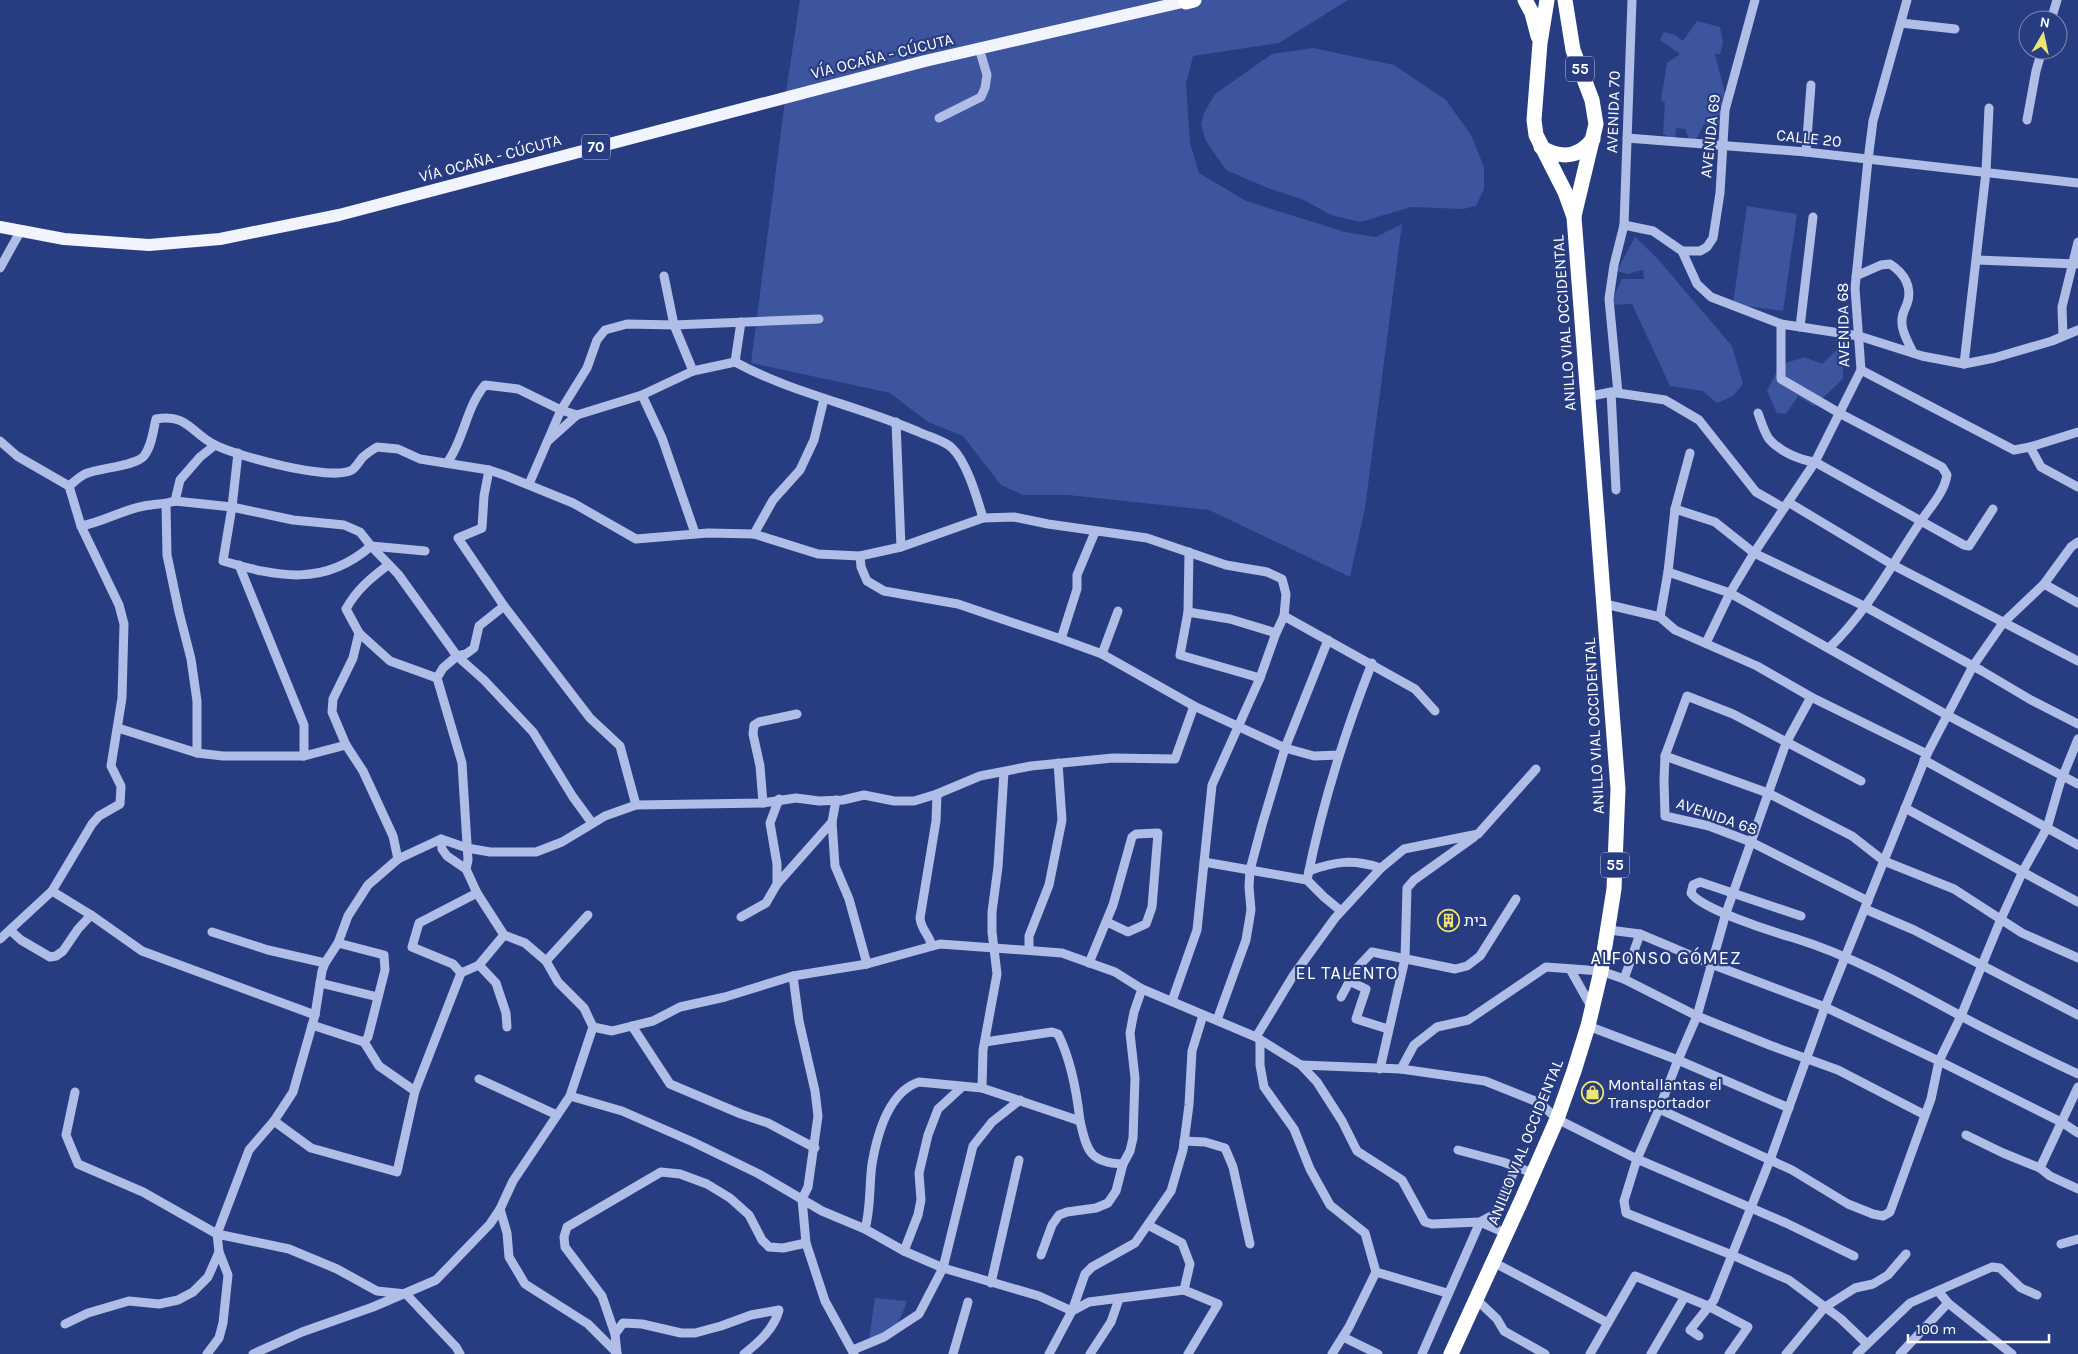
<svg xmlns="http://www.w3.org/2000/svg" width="2078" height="1354" viewBox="0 0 2078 1354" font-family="Karla,Heebo,sans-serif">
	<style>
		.green { fill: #3d549e }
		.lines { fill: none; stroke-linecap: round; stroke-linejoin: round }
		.minor { stroke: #b0bde6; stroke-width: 9 }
		.major { stroke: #f1f3fd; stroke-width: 12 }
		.highway { stroke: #fff; stroke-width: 15 }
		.labels { text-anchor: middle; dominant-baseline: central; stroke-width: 4.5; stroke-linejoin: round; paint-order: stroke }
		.shield { fill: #283c81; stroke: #bec4d9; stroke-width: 1 }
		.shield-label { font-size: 15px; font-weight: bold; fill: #fff }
		.street-label { font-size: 16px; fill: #fff; stroke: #283c81 }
		.poi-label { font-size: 16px; fill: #fff; stroke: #283c81; text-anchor: start }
		.neighbourhood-label { font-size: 18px; letter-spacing: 1px; fill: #fff; stroke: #283c81 }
	</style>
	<rect width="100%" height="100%" fill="#283c81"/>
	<!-- green -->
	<g class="green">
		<path d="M800,0H1348L1279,43L1193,56L1186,84L1190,143L1199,173L1246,201L1345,232L1376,237L1402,224L1365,508L1350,577L1209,510L1068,495H1023L1001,485L963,436L928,422L890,393L751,363L787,85Z"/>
		<path d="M1697,21L1720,27L1723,43L1720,54H1715L1725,94L1719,126L1704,124L1696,140L1689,139L1685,129L1676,128L1675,139L1663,134L1665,103L1661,100L1667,63L1680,54L1660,40L1664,32L1675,35L1683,41Z"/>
		<path d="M1313,48L1394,65L1446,100L1471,135L1484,167V189L1476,206L1463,209L1411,207L1360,222L1331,215L1302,199L1270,189L1226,170L1206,141L1201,125L1204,113L1215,94L1272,54Z"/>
		<path d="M1747,206L1797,214L1783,311L1733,304Z"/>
		<path d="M1635,237L1657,258L1732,346L1743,384L1733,396L1717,403L1703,391L1670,386L1632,304L1610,305L1622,279H1644L1643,270L1627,274L1617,271Z"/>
		<path d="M1843,344V379L1814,406L1798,396L1786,414L1777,413L1767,391L1780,365L1804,357L1822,364Z"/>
		<path d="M875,1298L907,1301C897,1328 897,1330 869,1339Z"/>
	</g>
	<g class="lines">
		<!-- minor -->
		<g class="minor">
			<path d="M2051,20L2057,0"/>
			<path d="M1901,23L1955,29"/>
			<path d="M939,118L981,97L985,88L987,75L979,48"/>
			<path d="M2027,120L2036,71L2042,50"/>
			<path d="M1627,138L1806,152L2078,183"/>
			<path d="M1806,152L1811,85"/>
			<path d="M1624,225L1653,231L1682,251L1697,284L1711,297L1781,324L1859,336L1922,356L1964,364L1994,358L2052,341L2078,330"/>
			<path d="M1682,251H1700L1707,247L1713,238L1720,193L1725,110L1755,0"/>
			<path d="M1977,260L2078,264"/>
			<path d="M0,268L20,232"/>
			<path d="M664,276L674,325L693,371"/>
			<path d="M1856,276L1881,265L1890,264C1904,273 1913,287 1907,304C1904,311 1901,316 1902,324C1902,333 1910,345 1913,353"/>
			<path d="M1781,324V379L1841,414L1942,467L1947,475C1944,493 1931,506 1921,521C1892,564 1867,612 1829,648"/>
			<path d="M1800,327L1813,217"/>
			<path d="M2063,336L2062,307L2078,242"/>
			<path d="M735,362L741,322"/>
			<path d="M1964,364L1986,172L1989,108"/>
			<path d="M1861,370L2014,450L2030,447L2078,432"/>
			<path d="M1611,392L1616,490"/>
			<path d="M1618,393L1609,299L1614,265L1624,225L1632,0"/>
			<path d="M642,395L662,438L695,533"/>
			<path d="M1587,397L1611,392L1665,400L1699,420L1756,492L1784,508"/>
			<path d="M1758,413C1761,421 1764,432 1769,439C1780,452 1800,460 1815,462L1964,545L1969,546L1993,509"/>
			<path d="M896,422L901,547"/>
			<path d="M0,441L17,456L69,486L81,526L119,605L124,624L122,698L111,766L121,786L120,804L99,816L92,824L52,891L0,939"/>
			<path d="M548,441L577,415L642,395L693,371L735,362C794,394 860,406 921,433C930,437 945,441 952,448C967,462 977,498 983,518"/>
			<path d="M2030,447L2041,467L2078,487"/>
			<path d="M238,453L232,507L223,561C278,577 324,587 371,546L425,551"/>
			<path d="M447,463C464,440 466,407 485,385L518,389L561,410L577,415"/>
			<path d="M489,470L484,496L482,528L458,538L504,606L590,718L620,746L636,805"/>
			<path d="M529,484L561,410L587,368L597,340L605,330L627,324L674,325L819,319"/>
			<path d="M69,486C74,482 79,477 85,474C99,468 136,466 144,456C152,446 153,431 156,419C187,413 191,433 215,445C237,456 332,482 352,470C356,467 359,462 362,458C366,454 372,450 377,447L398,449L420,459L489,470L504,475L573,503L636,539L708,533L754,534L818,554L860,556L901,547L983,518L1014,517L1048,524L1147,538L1226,565L1267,572L1282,579L1286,594L1284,616L1276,633L1260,678L1212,785L1197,930L1172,1001"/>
			<path d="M175,501L180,480L200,457L215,445"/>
			<path d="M1788,502L1893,565L2078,661"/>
			<path d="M166,504L167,555L179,612L191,659L197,701V753"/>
			<path d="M1675,509L1715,522L1754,553L1864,606L1982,671L2031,700L2078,724"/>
			<path d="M81,526C103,522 122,510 144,506C155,504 165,504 175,501L232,507L293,520L344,525L360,532L371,546L398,574L457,656L484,680L533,732L573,797L592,823"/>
			<path d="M754,534L773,500L800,470L814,440L824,399"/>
			<path d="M1189,552L1188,612L1180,655L1260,678"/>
			<path d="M860,556L861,567L867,581L884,591L958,604L1061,639L1102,654L1194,706L1285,748L1314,756L1339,755"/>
			<path d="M239,565L304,725V756"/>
			<path d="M388,565C371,578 357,589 346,609L359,633L353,658L333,699L332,712L346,745L363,771L393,836L398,859"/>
			<path d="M1668,572L1730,593L1947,715L2078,784"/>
			<path d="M2044,584L2078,603"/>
			<path d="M1605,604L1660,617L1675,630L1757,666L1811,697L1927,754"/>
			<path d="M1188,612L1230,619L1276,633"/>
			<path d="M1284,616L1415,689L1435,711"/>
			<path d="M1660,617L1668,572L1675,509L1690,453"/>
			<path d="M359,633L390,661L437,678"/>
			<path d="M1061,639L1077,589V575L1095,532"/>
			<path d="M1706,643L1730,593L1754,553L1815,462L1861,370L1855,288L1868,160L1873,121L1907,0"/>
			<path d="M1102,654L1118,611"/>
			<path d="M1811,697L1786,743L1726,913L1697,1016L1678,1060L1659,1109L1637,1159L1624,1201L1626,1213L1732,1255L1789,1280L1841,1319L1866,1343"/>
			<path d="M118,728L197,753L223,756H304L346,745"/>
			<path d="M1665,756L1768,793L1852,836L1884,861L1954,889L2022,933L2078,958"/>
			<path d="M1924,760L2078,845"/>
			<path d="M1861,781L1733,714L1687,696L1665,756L1664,781L1665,816L1709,826L1751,842L1868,901"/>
			<path d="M763,803L760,766L753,734L754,725L759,722L797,714"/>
			<path d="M1905,808L2078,902"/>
			<path d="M832,822L835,866L849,899L867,964"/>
			<path d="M1204,862L1307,880L1324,897L1341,911"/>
			<path d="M466,869L468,860L462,763L437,678L443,668L457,656L466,654L474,648L479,626L504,606"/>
			<path d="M1309,871C1336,861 1353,859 1381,868"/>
			<path d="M1307,880C1322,805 1344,734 1372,663"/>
			<path d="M777,884L832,822L836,800"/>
			<path d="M52,891L91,915L142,951L315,1015"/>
			<path d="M1865,909L1914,930L2078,1015"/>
			<path d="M1801,916L1700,882L1693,885L1691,893C1701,909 1773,932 1794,938C1852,956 1906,986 1959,1015C1998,1036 2038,1055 2078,1074"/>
			<path d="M741,917L766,903L777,884V864L770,823L779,799"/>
			<path d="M1609,930L1640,934L1711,964L1825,1007L1939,1061L2063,1123L2078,1133"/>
			<path d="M11,931L21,940L50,957L56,956L63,951L78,929L91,915"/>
			<path d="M212,932L268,950L325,963"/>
			<path d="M504,935L479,965L496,983L506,1013L507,1027"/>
			<path d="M338,943L384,955L385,970L368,1037L364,1042"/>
			<path d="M932,946C929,934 921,930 920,918L936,821L937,794"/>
			<path d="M1029,949V936L1049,885L1062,820L1058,763"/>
			<path d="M546,961L588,915"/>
			<path d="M1089,963L1113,905L1132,837L1136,834L1158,833L1152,907L1146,924L1128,932L1107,922"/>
			<path d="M1570,969L1592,1008"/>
			<path d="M461,973L479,965"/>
			<path d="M793,976L799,1021L815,1091L818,1116L808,1187L802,1199L806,1243L825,1301L854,1354"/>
			<path d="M1624,979L1640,934"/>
			<path d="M1349,981L1366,989L1356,1019L1388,1029"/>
			<path d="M320,983L378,997"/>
			<path d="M1341,997L1356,969L1372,952L1455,969L1467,966L1480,956L1516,899"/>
			<path d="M1217,1020L1246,940L1251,910L1249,887L1250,870L1262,825L1285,748L1328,640"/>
			<path d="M312,1025L364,1042L379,1066L415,1091"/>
			<path d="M632,1026L670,1084L741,1114L768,1123L815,1148"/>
			<path d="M1588,1026L1678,1060L1789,1108"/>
			<path d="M593,1027L612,1031L632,1026L653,1021L680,1007L725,997L793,976L867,964L940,944L1062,953L1115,972L1142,989L1256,1037L1301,1065L1317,1082L1342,1121L1357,1151L1402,1180L1425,1222L1432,1224L1480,1222L1507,1234"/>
			<path d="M1256,1037L1293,976L1335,918L1381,868L1404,849L1478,834L1536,769"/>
			<path d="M1260,1040V1065L1264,1087L1294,1129L1310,1169L1330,1205L1365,1233L1376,1272L1349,1327L1332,1354"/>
			<path d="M985,1042L1052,1032L1058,1034C1070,1058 1077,1094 1080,1121"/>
			<path d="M1301,1065L1401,1069L1485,1081L1540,1103L1557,1119L1637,1159L1786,1223L1854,1256"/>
			<path d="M1380,1069L1405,959L1407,888L1414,880L1474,837"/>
			<path d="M1401,1069L1414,1045L1437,1027L1468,1020L1546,967L1601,971L1624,979L1697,1016L1772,1046L1838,1070L1925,1115"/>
			<path d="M479,1079L557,1115"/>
			<path d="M982,1088L983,1050L997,974L992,932V912L998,867L1004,772"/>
			<path d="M75,1092L66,1135L78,1164L143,1192L217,1234L289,1249L337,1269L377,1291L406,1294L456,1347L460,1354"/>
			<path d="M570,1096L622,1111L693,1142L759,1174L822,1211L865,1229L904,1251L943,1268L1039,1296L1072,1311L1089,1302L1184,1290L1218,1304L1188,1354"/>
			<path d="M1659,1109L1792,1170L1848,1204L1873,1214L1883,1216L1890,1212L1931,1099L1939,1061L1961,1016L2001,919L2023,871L2047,828L2060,783L2078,739"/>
			<path d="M274,1121L311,1148L397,1172L415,1091L461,973L453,964L412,947L419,923L477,893"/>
			<path d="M1966,1135L2003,1153L2040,1168L2050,1176L2078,1189"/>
			<path d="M1184,1141L1205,1142L1225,1148L1233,1167L1250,1244"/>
			<path d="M1458,1150L1503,1162L1533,1173"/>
			<path d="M2040,1168L2078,1087"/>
			<path d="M500,1209L507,1233L509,1257L525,1284L588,1324L617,1353"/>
			<path d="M1148,1225L1182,1243L1190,1264L1184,1290"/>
			<path d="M865,1229C871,1208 869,1186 872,1164C877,1135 888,1092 919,1082L982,1088L1080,1121C1087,1150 1089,1163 1123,1164"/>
			<path d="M2061,1244L2078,1239"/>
			<path d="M904,1251L918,1215L921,1200L919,1173L928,1135L938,1109L962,1087"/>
			<path d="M1041,1255L1052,1225L1059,1215L1067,1212L1096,1208L1108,1203L1116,1191L1123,1164L1130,1151L1133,1138L1135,1078L1130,1033L1134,1012L1142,989"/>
			<path d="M1493,1262L1608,1323"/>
			<path d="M1376,1272L1447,1293"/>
			<path d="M991,1283L1019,1160"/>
			<path d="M1938,1291L1948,1303L2012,1354"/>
			<path d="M1476,1299L1497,1319L1504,1331L1545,1354"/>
			<path d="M65,1324L88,1313L129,1301L159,1304L178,1300L193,1292L208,1277L219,1252L217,1234L249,1150L274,1121L293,1092L315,1015L322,971L325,963L338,943L348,916L368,885L398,859L441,839L467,848L490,852H536L562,842L605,816L636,805L763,803L796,798L819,801L843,800L864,795L894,801H914L937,794L980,776L1031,766L1113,758L1175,759L1194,706"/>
			<path d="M615,1334L623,1323L642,1324L681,1333H695L721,1326L751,1315L779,1310C774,1329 759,1342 744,1354"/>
			<path d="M1699,1336L1690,1330L1714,1300L1770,1160L1825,1007L1927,754L1973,666L2003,623L2044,584L2071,547L2078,542"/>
			<path d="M1343,1337L1378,1354"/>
			<path d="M853,1350L884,1337L919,1314L943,1268L973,1146L992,1122L1020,1100"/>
			<path d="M207,1354L219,1338L223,1323L228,1275L219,1252"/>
			<path d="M253,1354L302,1332L373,1307L436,1280L490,1224L500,1209L513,1181L570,1096L593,1027L584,1008L558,982L546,961L525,943L504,935L477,893L466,869L447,856L442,849L441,839"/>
			<path d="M617,1354L615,1334L602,1296L565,1247L564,1237L567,1227L661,1172L680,1174L707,1184L730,1198L749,1215L762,1240L769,1247L783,1248L806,1243"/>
			<path d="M953,1354L968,1302"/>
			<path d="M1049,1354L1072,1311L1085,1274L1092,1267L1135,1243L1171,1191L1183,1150L1189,1105L1192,1051L1203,1015"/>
			<path d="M1090,1354L1111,1322L1119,1299"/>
			<path d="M1422,1354L1480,1222L1495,1214L1516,1167"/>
			<path d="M1590,1354L1635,1276L1708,1306L1748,1327L1729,1354"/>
			<path d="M1651,1354L1684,1298"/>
			<path d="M1786,1354L1825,1307L1855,1288L1873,1284L1888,1275L1906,1254"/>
			<path d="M1857,1354L1910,1303L1992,1267L2000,1268L2021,1288L2037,1295"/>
			<path d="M1900,1354L1948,1303"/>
		</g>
		<!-- major -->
		<path class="major" d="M0,227L64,239L149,245L220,239L339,215L925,61L1191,0"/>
		<!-- highway -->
		<g class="highway">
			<path d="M1525,0L1532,13L1538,36"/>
			<path d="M1565,0L1573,50L1592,100L1596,124L1574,216"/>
			<path d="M1186,2L1194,0"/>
			<path d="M1541,147C1560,159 1579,158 1593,139"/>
			<path d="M1451,1354L1522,1199L1557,1119L1574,1071L1588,1026L1601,971L1614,889L1618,789L1574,217L1565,192L1536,135L1534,120L1540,43L1547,0"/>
		</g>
	</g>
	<!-- icons -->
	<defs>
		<symbol id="building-ring" viewBox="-11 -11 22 22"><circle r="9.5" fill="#283c81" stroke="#ede477" stroke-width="1.5"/><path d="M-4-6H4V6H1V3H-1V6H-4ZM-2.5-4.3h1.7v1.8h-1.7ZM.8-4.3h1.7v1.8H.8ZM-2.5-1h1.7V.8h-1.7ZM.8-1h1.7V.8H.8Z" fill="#ede477"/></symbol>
		<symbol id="shop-ring" viewBox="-11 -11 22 22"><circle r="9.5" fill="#283c81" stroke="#ede477" stroke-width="1.5"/><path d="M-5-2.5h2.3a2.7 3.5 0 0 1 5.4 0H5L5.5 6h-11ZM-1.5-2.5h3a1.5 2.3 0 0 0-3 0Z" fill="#ede477"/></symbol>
	</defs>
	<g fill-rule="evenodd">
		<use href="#building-ring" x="1436" y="908" width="25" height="25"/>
		<use href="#shop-ring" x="1580" y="1080" width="25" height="25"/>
	</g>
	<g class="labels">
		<!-- shield labels -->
		<g class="shield">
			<rect x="1566" y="56.5" width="28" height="25" rx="4"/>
			<rect x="582" y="134.5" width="28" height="25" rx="4"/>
			<rect x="1601" y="852.5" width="28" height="25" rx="4"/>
		</g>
		<g class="shield-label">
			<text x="1580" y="69">55</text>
			<text x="596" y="147">70</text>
			<text x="1615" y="865">55</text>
		</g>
		<!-- street labels -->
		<g class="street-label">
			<text transform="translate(882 56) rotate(-14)">VÍA OCAÑA - CÚCUTA</text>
			<text transform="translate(1613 112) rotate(-88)">AVENIDA 70</text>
			<text transform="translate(1710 136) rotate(-84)">AVENIDA 69</text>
			<text transform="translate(1809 138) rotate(6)">CALLE 20</text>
			<text transform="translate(490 158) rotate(-15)">VÍA OCAÑA - CÚCUTA</text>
			<text transform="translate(1564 323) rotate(-94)">ANILLO VIAL OCCIDENTAL</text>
			<text transform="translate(1843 325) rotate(-91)">AVENIDA 68</text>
			<text transform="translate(1594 726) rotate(-93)">ANILLO VIAL OCCIDENTAL</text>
			<text transform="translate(1717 816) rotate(19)">AVENIDA 68</text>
			<text transform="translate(1525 1142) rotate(-68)">ANILLO VIAL OCCIDENTAL</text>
		</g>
		<!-- poi labels -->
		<g class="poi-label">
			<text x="1464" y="920">בית</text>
			<text x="1608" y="1084">Montallantas el<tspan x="1608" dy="18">Transportador</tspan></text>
		</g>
		<!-- neighbourhood labels -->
		<g class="neighbourhood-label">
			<text x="1666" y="958">ALFONSO GÓMEZ</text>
			<text x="1347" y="973">EL TALENTO</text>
		</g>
	</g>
	<!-- north arrow -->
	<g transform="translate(2043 35) rotate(9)"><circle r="24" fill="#283c81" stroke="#7e8ab3"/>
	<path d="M0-4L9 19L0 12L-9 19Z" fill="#ede477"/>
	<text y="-8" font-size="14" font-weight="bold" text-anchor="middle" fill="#ffffff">N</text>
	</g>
	<!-- scale -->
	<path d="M1908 1334v8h141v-8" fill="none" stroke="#ffffff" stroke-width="2.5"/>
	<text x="1916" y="1334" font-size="15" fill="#ffffff" stroke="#283c81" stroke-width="4" paint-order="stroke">100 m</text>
</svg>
